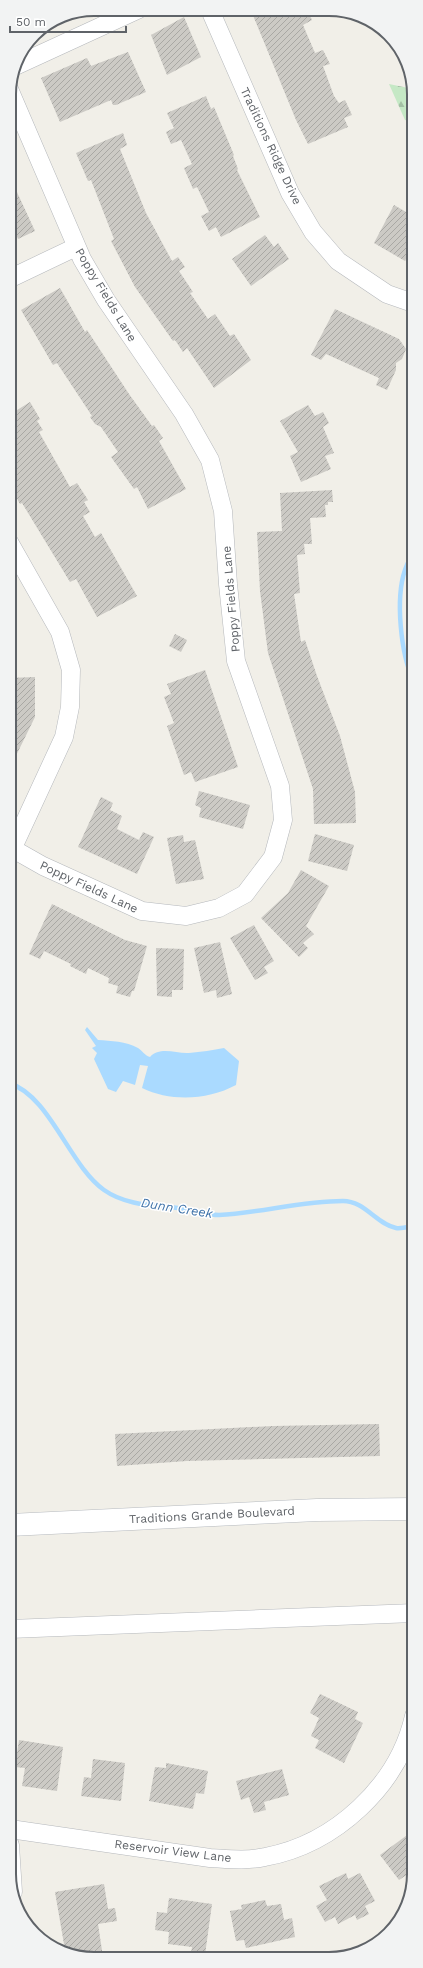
<svg xmlns="http://www.w3.org/2000/svg" width="423" height="1968" viewBox="0 0 423 1968" font-family="'Work Sans',sans-serif">
	<style>
		.forest { fill: url(#forest-firs) }
		.water { fill: #aadaff }
		.lines { fill: none; stroke-linecap: round; stroke-linejoin: round }
		.stream { stroke: #aadaff; stroke-width: 4.5 }
		.building { fill: url(#building-hatch) }
		.street-casing { stroke: #b5b8bc; stroke-width: 19 }
		.secondary-casing { stroke: #b6babf; stroke-width: 23 }
		.street { stroke: #fff; stroke-width: 18 }
		.secondary { stroke: #fff; stroke-width: 22 }
		.labels { text-anchor: middle; dominant-baseline: central; stroke-width: 3; stroke-linejoin: round; paint-order: stroke }
		.street-label { font-size: 12px; fill: #5f6368; stroke: #fff }
		.water-label { font-size: 13px; font-style: italic; fill: #4174aa; stroke: #fff }
		.rim { fill: none; stroke: #5f6368; stroke-width: 2 }
	</style>
	<defs>
		<pattern id="forest-firs" width="22" height="20" patternUnits="userSpaceOnUse"><rect width="22" height="20" fill="#c5e8c5"/><path d="M5 1l3.5 6h-7zM16 11l3.5 6h-7z" fill="#a3c0a4"/></pattern>
		<pattern id="building-hatch" width="6" height="6" patternUnits="userSpaceOnUse"><rect width="6" height="6" fill="#cccac5"/><path d="M-1 1l2-2M0 6l6-6M5 7l2-2" fill="none" stroke="#a9a8a4"/></pattern>
	</defs>
	<rect width="100%" height="100%" fill="#f1efe8"/>
	<!-- forest -->
	<path class="forest" d="M389,84L413,89V122L405,120Z"/>
	<!-- water -->
	<path class="water" d="M87,1027L98,1040C111,1041 126,1041 138,1048C143,1051 144,1055 150,1057C160,1046 177,1054 189,1053C201,1052 213,1050 224,1048L239,1061L236,1085C208,1100 171,1102 142,1088L148,1066L140,1065L135,1085L123,1081L116,1092L108,1089L94,1059L97,1053L92,1048L96,1046L85,1030Z"/>
	<g class="lines">
		<!-- stream -->
		<g class="stream">
			<path d="M413,551C411,557 407,564 405,570C395,599 401,654 413,680"/>
			<path d="M9,1083C50,1096 69,1165 104,1190C128,1207 159,1205 186,1209C197,1211 209,1215 219,1215C260,1213 301,1201 343,1201C365,1201 376,1224 396,1228C401,1229 408,1227 414,1226"/>
		</g>
	</g>
	<!-- building -->
	<g class="building">
		<path d="M258,10H307L312,20L303,25L315,53L323,50L330,64L323,66L334,96L339,103L345,100L352,115L344,118L348,127L308,144L296,120L252,13Z"/>
		<path d="M184,17L201,57L167,75L151,35Z"/>
		<path d="M128,52L146,92L116,105H113L111,100L60,122L41,78L87,58L91,66Z"/>
		<path d="M206,96L211,109L214,107L234,155L233,156L238,169L237,170L260,217L221,237L216,227L209,231L201,216L209,212L197,187L193,189L184,168L192,164L181,140L171,144L166,132L174,128L167,113Z"/>
		<path d="M123,133L127,145L120,149L146,213L172,261L178,257L185,267L179,271L193,292L190,293L208,319L215,314L230,336L234,334L251,360L214,388L187,348L183,352L175,340L173,341L135,287L111,241L114,239L91,180L88,181L76,153Z"/>
		<path d="M9,175L35,231L18,239L16,234L9,237Z"/>
		<path d="M394,205L413,216V246L405,261L374,243Z"/>
		<path d="M265,235L274,247L278,243L289,259L251,286L232,259Z"/>
		<path d="M60,288L85,332L87,330L129,394L152,426L154,425L163,438L159,441L186,489L148,509L137,487L134,489L111,457L118,452L101,427L95,424L90,417L92,416L57,363L53,365L21,310Z"/>
		<path d="M335,309L399,339L406,349L402,359L396,363V370L387,390L376,385L379,378L326,354L321,360L311,355Z"/>
		<path d="M30,402L40,419L37,421L43,430L39,432L70,487L77,483L88,500L84,502L90,512L83,516L95,537L101,533L137,596L97,617L76,579L70,582L22,503L20,504L9,484V415Z"/>
		<path d="M308,405L315,416L323,412L329,423L323,427L334,453L325,456L331,469L301,482L290,456L298,452L280,421Z"/>
		<path d="M332,490L333,502H328V505H325L326,517L310,518L312,544H304L305,554L297,555L300,593L294,594L301,642L305,640L317,676L340,736L355,792L356,823L314,824L313,789L268,653L260,591L257,532L282,531L280,493Z"/>
		<path d="M175,634L187,640L181,652L169,646Z"/>
		<path d="M205,670L238,767L195,782L191,772L184,775L167,726L174,723L164,697L171,694L167,684Z"/>
		<path d="M35,677V717L9,770V678Z"/>
		<path d="M199,791L250,805L243,829L199,817L201,808L195,805Z"/>
		<path d="M101,797L113,803L110,810L122,816L117,829L139,840L143,832L154,837L137,874L78,847Z"/>
		<path d="M315,834L354,845L347,871L308,861Z"/>
		<path d="M183,835L184,842L195,840L204,879L176,884L167,838Z"/>
		<path d="M301,870L329,886L306,926L314,934L303,943L308,948L299,957L261,918L288,893Z"/>
		<path d="M52,904L125,940L147,946L134,991H132L130,997L116,993L118,986L108,983L109,978L88,968L86,974L70,966L71,964L44,951L40,959L29,954Z"/>
		<path d="M254,925L274,961L264,967L268,973L255,980L230,938Z"/>
		<path d="M220,942L232,994L217,998L216,990L204,993L194,948Z"/>
		<path d="M156,948L184,949L183,990H172V997L157,996Z"/>
		<path d="M379,1424L380,1456L187,1461L117,1466L115,1434L273,1426Z"/>
		<path d="M320,1694L358,1712L355,1719L363,1723L344,1763L315,1748L319,1740L311,1736L319,1718L310,1713Z"/>
		<path d="M19,1740L63,1747L57,1791L22,1786L25,1768L15,1767Z"/>
		<path d="M93,1759L125,1763L121,1801L81,1796L84,1777L91,1778Z"/>
		<path d="M166,1763L208,1771L204,1794L196,1793L193,1809L149,1801L155,1767L166,1768Z"/>
		<path d="M282,1769L289,1795L264,1802L266,1810L254,1813L249,1797L241,1800L236,1781Z"/>
		<path d="M414,1830V1870L399,1880L380,1855Z"/>
		<path d="M346,1873L348,1879L360,1873L375,1901L365,1906L369,1914L357,1920L355,1915L338,1924L335,1917L325,1922L316,1906L327,1900L319,1886Z"/>
		<path d="M104,1884L108,1909L115,1908L117,1921L98,1924L103,1957H77L65,1950L55,1892Z"/>
		<path d="M169,1898L212,1904L205,1955L191,1953L192,1947L168,1944L169,1932L155,1930L157,1912L167,1913Z"/>
		<path d="M265,1900L267,1906L281,1904L284,1920L292,1918L295,1937L246,1948L244,1940L236,1941L230,1911L242,1909L241,1905Z"/>
	</g>
	<g class="lines">
		<defs>
			<g id="street">
				<path d="M210,10L290,193L313,232L338,261L387,294L413,303"/>
				<path d="M15,66L139,9"/>
				<path d="M9,89L82,259L106,300L184,414L210,460L223,511L228,584L236,661L280,786L283,820L273,857L245,894L219,908L186,916L142,911L43,866L13,849"/>
				<path d="M9,279L76,247"/>
				<path d="M9,542L60,632L71,670L70,707L64,737L9,856"/>
				<path d="M10,1629L414,1613"/>
				<path d="M10,1829L210,1858C229,1859 247,1861 265,1857C335,1844 398,1786 414,1716"/>
				<path d="M10,1845L13,1892"/>
			</g>
			<path id="secondary" d="M10,1525L317,1510L414,1509"/>
		</defs>
		<!-- street casing -->
		<use href="#street" class="street-casing"/>
		<!-- secondary casing -->
		<use href="#secondary" class="secondary-casing"/>
		<!-- street -->
		<use href="#street" class="street"/>
		<!-- secondary -->
		<use href="#secondary" class="secondary"/>
	</g>
	<g class="labels">
		<!-- street labels -->
		<g class="street-label">
			<text transform="translate(271 146) rotate(65)">Traditions Ridge Drive</text>
			<text transform="translate(106 295) rotate(59)">Poppy Fields Lane</text>
			<text transform="translate(231 599) rotate(-95)">Poppy Fields Lane</text>
			<text transform="translate(89 887) rotate(25)">Poppy Fields Lane</text>
			<text transform="translate(212 1515) rotate(-3)">Traditions Grande Boulevard</text>
			<text transform="translate(173 1851) rotate(7)">Reservoir View Lane</text>
		</g>
		<!-- water labels -->
		<g class="water-label">
			<text transform="translate(177 1208) rotate(9)">Dunn Creek</text>
		</g>
	</g>
	<!-- crop -->
	<path d="M0 0H423V1968H0ZM94 16H329A78 78 0 0 1 407 94V1874A78 78 0 0 1 329 1952H94A78 78 0 0 1 16 1874V94A78 78 0 0 1 94 16Z" fill="#f2f3f3" fill-rule="evenodd"/>
	<path class="rim" d="M94 16H329A78 78 0 0 1 407 94V1874A78 78 0 0 1 329 1952H94A78 78 0 0 1 16 1874V94A78 78 0 0 1 94 16Z"/>
	<!-- scale -->
	<path d="M10 26v6h116v-6" fill="none" stroke="#5f6368" stroke-width="2"/>
	<text x="16" y="26" font-size="12" fill="#5f6368" stroke="#ffffff" stroke-width="3" paint-order="stroke">50 m</text>
</svg>
